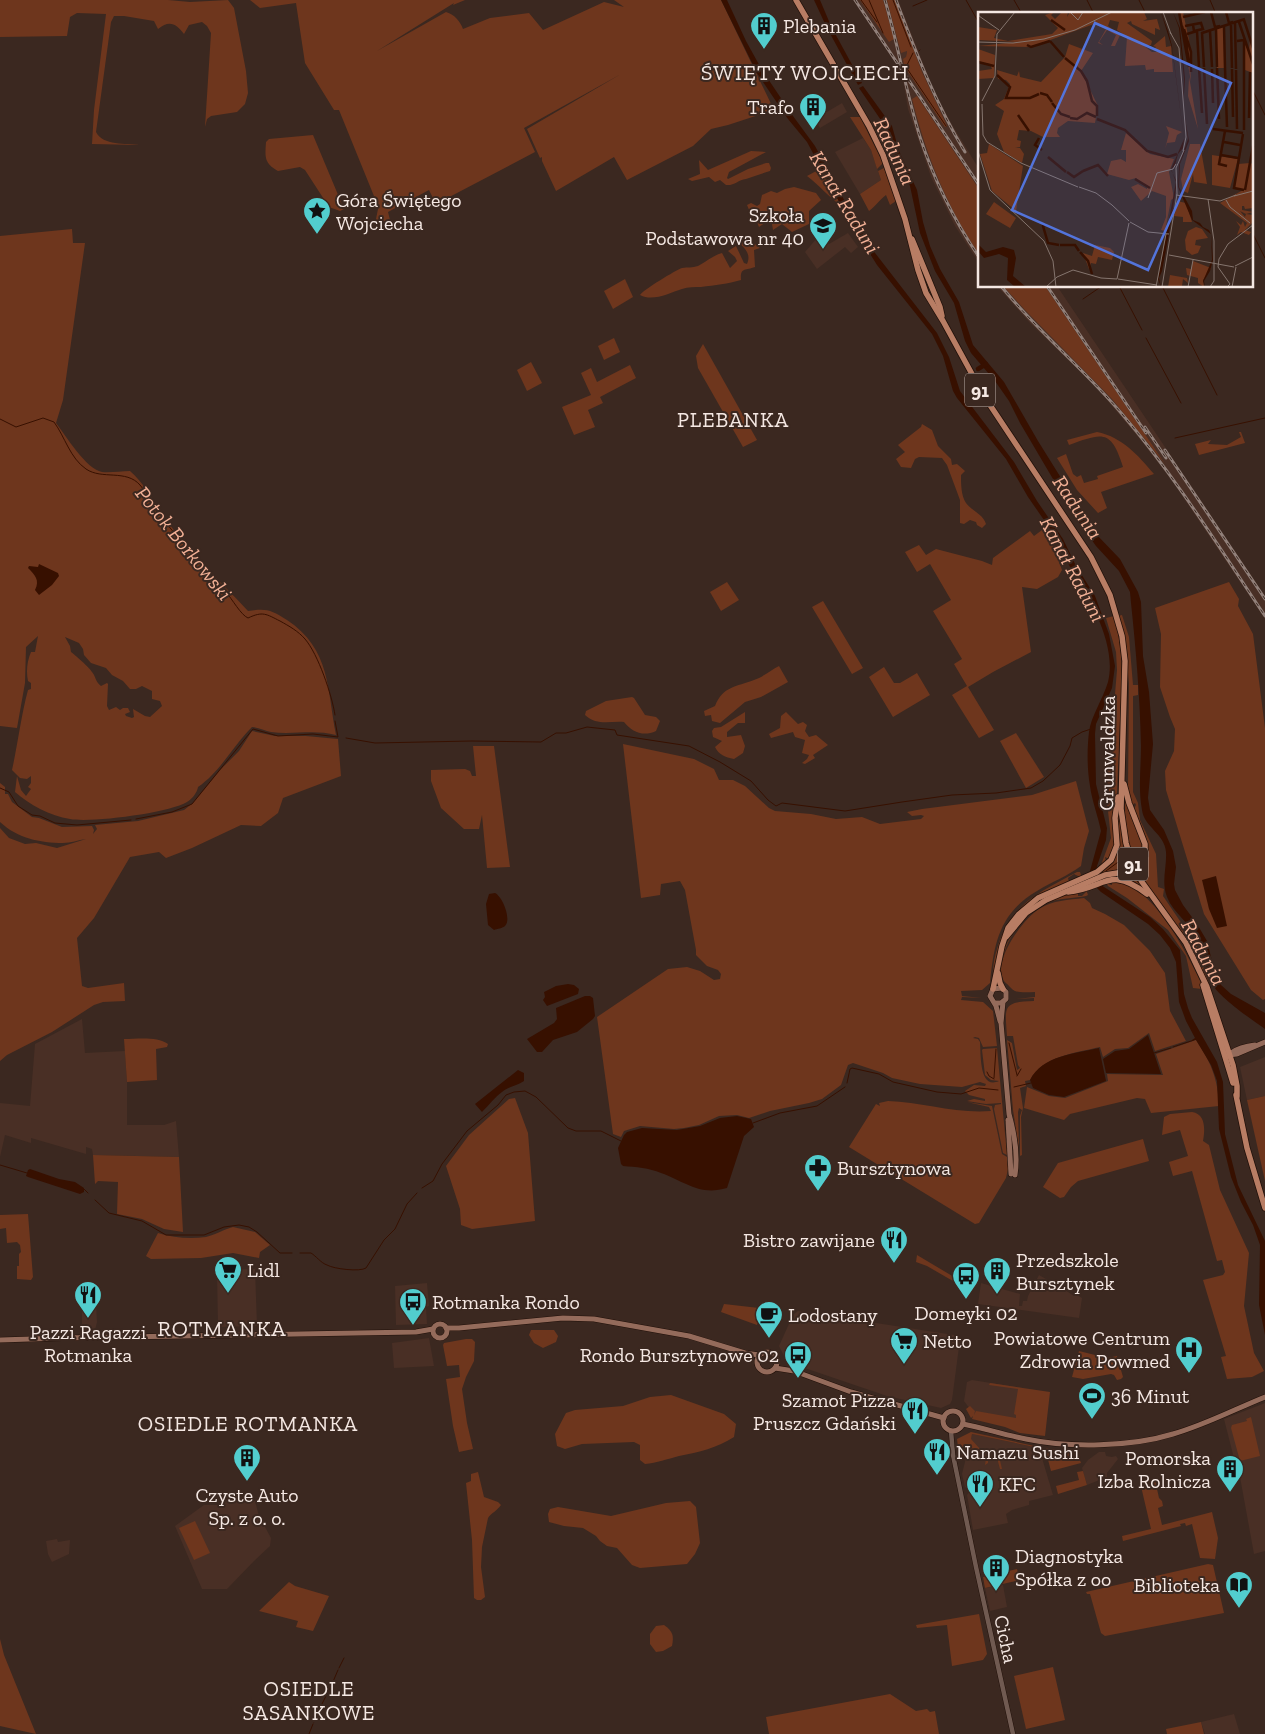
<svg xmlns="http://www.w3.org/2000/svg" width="1265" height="1734" viewBox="0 0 1265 1734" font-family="'Zilla Slab',serif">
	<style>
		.built { fill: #492f25 }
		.green { fill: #6e361d; fill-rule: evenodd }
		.water { fill: #371000 }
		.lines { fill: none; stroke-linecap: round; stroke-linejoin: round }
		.stream { stroke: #371000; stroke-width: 1 }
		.canal { stroke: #371000; stroke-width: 4.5 }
		.tertiary-casing { stroke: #211009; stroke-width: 5.5 }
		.secondary-casing { stroke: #211009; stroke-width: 6 }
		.primary-casing { stroke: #211009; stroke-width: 7 }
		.tertiary { stroke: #705a51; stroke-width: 4.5 }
		.secondary { stroke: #946b5b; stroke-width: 5 }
		.primary { stroke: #b87d64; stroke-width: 5.5 }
		.rail-casing { stroke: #91807a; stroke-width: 3 }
		.rail { stroke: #3b2820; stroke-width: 1; stroke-dasharray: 4; stroke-linecap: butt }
		.primary-bridge-casing { stroke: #211009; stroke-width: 7; stroke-linecap: butt }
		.primary-bridge { stroke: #b87d64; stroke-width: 5.5 }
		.labels { text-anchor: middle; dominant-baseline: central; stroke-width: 4; stroke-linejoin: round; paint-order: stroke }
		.shield { fill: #3b2820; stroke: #bdaea8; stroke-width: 1 }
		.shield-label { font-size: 19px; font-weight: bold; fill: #f5e8e3 }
		.poi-label { font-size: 20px; fill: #f5e8e3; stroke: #3b2820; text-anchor: start }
		.street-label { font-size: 20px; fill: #f5e8e3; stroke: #3b2820 }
		.water-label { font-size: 21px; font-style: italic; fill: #f2b095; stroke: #3b2820 }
		.neighbourhood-label { font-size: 21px; letter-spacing: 1px; fill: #f5e8e3; stroke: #3b2820 }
		.quarter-label { font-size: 22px; letter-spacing: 1px; fill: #f5e8e3; stroke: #3b2820 }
		.inset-river { fill: none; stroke: #371000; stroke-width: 2.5 }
		.inset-road { fill: none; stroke: #85756e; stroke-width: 1 }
		.view { fill: #5374db; fill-opacity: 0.15; stroke: #5374db; stroke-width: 2.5 }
		.inset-edge { fill: none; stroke: #f5e8e3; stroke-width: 2.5 }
	</style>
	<rect width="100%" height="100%" fill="#3b2820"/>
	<!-- built -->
	<g class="built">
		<path d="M853,0H898L933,89L951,123L979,169V263L955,226L931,177L908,109L902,73Z"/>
		<path d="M842,103L847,112L820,128L815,119Z"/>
		<path d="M863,138L871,150L881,180L860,194L835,152Z"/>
		<path d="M848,233L858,247L851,253L845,247L817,269L805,252L817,238L822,236L829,244Z"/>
		<path d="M997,286H1057L1265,596V619L1173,482L1140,439L1097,388L1030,323Z"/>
		<path d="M82,1019L85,1053L125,1051L127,1082V1125H164L176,1121L179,1157L93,1155L92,1149L86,1147V1154L31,1138V1143L5,1135L0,1157V1103L30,1106L35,1044Z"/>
		<path d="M1265,1057V1096L1247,1100L1240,1067Z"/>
		<path d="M255,1269L257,1326L218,1327L217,1270Z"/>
		<path d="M1039,1275L1065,1290L1074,1296L1075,1294L1082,1298L1079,1318L978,1304L981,1283L1020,1294L1019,1306H1022L1023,1301H1027L1028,1296Z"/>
		<path d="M427,1283L429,1306L426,1307L427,1324L396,1325L395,1286Z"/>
		<path d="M82,1302H93L96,1305L97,1322L95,1330H82Z"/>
		<path d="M798,1311L954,1335L960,1339L952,1400L950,1404L941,1408L887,1396L787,1362L779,1346L793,1315Z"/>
		<path d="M429,1338L434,1366L394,1368L392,1343Z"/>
		<path d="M972,1380L1023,1388L1017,1426L976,1417L964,1401L967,1382Z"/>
		<path d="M1265,1403V1551L1254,1554L1238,1466H1236L1224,1419Z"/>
		<path d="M972,1434L1039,1448L1053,1495L1029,1501V1505L1012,1510L1006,1514L1008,1523L973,1530L967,1495L969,1492L992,1487L989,1484L968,1489L965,1487L962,1474Z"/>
		<path d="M1099,1452H1105L1106,1456L1112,1457L1116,1456L1118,1459L1107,1473V1477L1087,1485L1082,1468L1088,1460Z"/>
		<path d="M227,1501H255L259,1516L271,1538L270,1546L254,1561L227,1589H202L175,1526L204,1505H219Z"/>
		<path d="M57,1539L58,1542L70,1540L69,1554L52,1562L48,1554L46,1541Z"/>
		<path d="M1003,1585L1007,1607L990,1611L985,1588Z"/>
		<path d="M1234,1714L1240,1734H1205L1201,1722Z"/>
	</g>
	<!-- green -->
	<g class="green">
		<path d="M0,0H168L190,2L228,0L234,8L246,71L248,93L245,104L237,112L211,116L207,119L205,127L211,33L207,26L202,22L189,25L184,34C176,23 169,20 158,29L154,21L124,16H114L111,22L96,132C103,146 126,143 140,145L92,144L94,110L106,14L77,13L70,17L67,36L0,37Z"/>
		<path d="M250,0H465L453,5L454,3L377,51L446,12C455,15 460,21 463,29L490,18L529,13L543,30L604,2L624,7L614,0H721L774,110L728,125L711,129L693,146L627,180L614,157L556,191L542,161V157L540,158L527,129L621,74L524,128L535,152L436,204L429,190L388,212L391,224L385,231L376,219L378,209L376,201L339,110H334L305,63L296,3L260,8Z"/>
		<path d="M860,0H883L894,39L889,42Z"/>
		<path d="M887,0H895L922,72L947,126L945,127L904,66L903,59L906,57L907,53V51L901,53Z"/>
		<path d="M917,96L979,189V254C946,206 926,154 912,99Z"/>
		<path d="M850,117H860L883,163L877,169L871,150Z"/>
		<path d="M313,135L344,209L340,211L329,207L305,170L300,167L278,171C264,163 265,157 266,142L269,139Z"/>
		<path d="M751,151L766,152L729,172L727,178L728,179L748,169L766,163H769L771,168L770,171C761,174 754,176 746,179C738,180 734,186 726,185L720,180L715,182L709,177L692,181L688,179L700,174L699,160L708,170Z"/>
		<path d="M884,168L896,201L890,205L886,195C879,200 876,206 869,211L860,194L881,180L878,171Z"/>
		<path d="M820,169L840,203V205C829,197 819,185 807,176Z"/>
		<path d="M794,187L816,193L821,200L809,211V224L792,232L782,224L773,230L772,224L766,222L759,227L757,222V216L750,212L747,205L751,203L757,206L760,204L762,195L771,191L777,193L785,189Z"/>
		<path d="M72,229L73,243H85L63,400L56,423C66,436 86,469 102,472C110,473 121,471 130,471C147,486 154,503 167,521C190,553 221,582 248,611C267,608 271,610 287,620C331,649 327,690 336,735C314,729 293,735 271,732C265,731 258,727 252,727C233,746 220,772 198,787C197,793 192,799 187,802C169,813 91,823 70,819C50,816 30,805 15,792L17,776L21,790L26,796L31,789L28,787L31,783V776L27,779L20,778L12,770C18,743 21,716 28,690L31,689V683L28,681C26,672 27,661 31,652H35L38,636L26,647L25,683L17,728L0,726V236ZM65,637L79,643L83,649L84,655L91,663L106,668L112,675L123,681L130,689H136L142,686L152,691V699L160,701L162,706L150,717L145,716L133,709L134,717L132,718L126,716L125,714L130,712L128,708H123L120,710L116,707L109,710L107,706L108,684L107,683L101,686C95,681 96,677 92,672C90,668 74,654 71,652L70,646Z"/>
		<path d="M747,238L760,248L754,250L755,267C745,271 740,267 741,280C728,284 715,285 701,287C695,287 688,287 682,289C669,293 653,302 640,295C643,290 676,270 682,268C688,267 692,268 698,266C706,262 712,256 722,253L730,268L737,261L735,257L728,251L736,246L744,263L747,264C751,255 746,249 740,244Z"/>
		<path d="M625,279L633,297L613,309L604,291Z"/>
		<path d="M1003,286H1045L1165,464L1112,399L1025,310Z"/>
		<path d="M614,338L620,352L604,360L598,346Z"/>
		<path d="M703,344L757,440L743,447L698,368L696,356Z"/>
		<path d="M531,362L542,383L527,391L517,370Z"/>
		<path d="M630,365L636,378L600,397L603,403L588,410L595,427L574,435L562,407L591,395L581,373L591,368L597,382Z"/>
		<path d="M922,424L932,430L938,446L951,459L952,465L957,464L965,471L961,475C961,483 961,496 966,503C972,511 983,514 986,524L982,528L977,525L976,522L970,520L964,524L960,523V500L947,465L942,458L919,457L915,459L911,468L901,467L896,459L905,452L898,445L921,427Z"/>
		<path d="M1097,432C1122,437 1138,455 1154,474L1101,492L1107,508L1098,513L1077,490L1057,458L1066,454L1073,474L1077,477L1081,475L1084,483L1098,479L1097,476L1123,467C1111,429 1103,433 1069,445L1067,440Z"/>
		<path d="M1239,432H1241L1245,443L1199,455L1195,444L1211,440L1208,444L1227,445L1241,437Z"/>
		<path d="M1042,530L1054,547L1062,570L1058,577L1037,589L1022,587L1031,652L993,672L968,687L994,730L979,738L952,695L967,686L954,664L962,659L933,611L951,600L930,564L917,572L905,552L919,545L926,555L936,549L982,561L992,565L993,558L1030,531L1034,536Z"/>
		<path d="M727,582L739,600L721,611L710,592Z"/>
		<path d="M1229,582L1239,599L1238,606L1253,634L1265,728V999L1263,1000L1251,990L1204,914L1166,790L1165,771L1174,751L1175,729L1170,717L1160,687L1161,634L1155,608Z"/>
		<path d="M823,601L863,668L852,674L812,607Z"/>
		<path d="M1122,615L1129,637L1133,685H1138V695L1133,696V792L1138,803L1140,820L1156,854L1158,887L1164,889L1163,896L1197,946L1210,987C1201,977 1196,955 1188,942C1176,923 1159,906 1147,886C1130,859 1124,829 1125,797L1143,845V854H1137V863L1140,868C1157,851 1142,828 1134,809L1136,805L1135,803L1132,805L1128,789L1129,683L1126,651L1118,616Z"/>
		<path d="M1114,616C1125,656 1122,682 1120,722C1118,763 1117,804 1114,845L1109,859L1105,857L1106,862L1102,866L1103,871C1120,858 1117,846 1117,827C1117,819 1118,811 1119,803L1125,852L1123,849L1125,857L1128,858L1143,888C1128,879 1124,877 1106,879L1108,884L1112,885V882C1116,882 1123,882 1127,884C1158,898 1187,953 1201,983L1202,989L1193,988L1186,956L1168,930L1127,898L1108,886L1101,874V865L1111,838L1106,793L1107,748L1114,706L1117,670L1116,652L1106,618Z"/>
		<path d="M779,666L788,682L761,697L745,702L720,723L712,721L711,715L705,716L704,711L715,706C723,686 736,687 754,680C763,677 771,670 779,666Z"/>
		<path d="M884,667L894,683H900L917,673L930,695L893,717L869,677Z"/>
		<path d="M632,697L634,698L645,715L656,717L660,721L656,731C643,737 632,732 624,722C609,721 597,726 585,715L586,711L606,701Z"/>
		<path d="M745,712V723H738L727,732V737L741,735L745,746L743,753L734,759C725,757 719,755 715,747L722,741L713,737L712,731L714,728L721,727Z"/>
		<path d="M786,712L798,724L803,722L807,725L805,731L809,737L816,735L828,745L813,755L815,758L805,764L802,763L807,759L809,755L802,753L805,740L795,737L793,732L771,738L769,734L780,728L781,716Z"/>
		<path d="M252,731L275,736H306L338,739L341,776L283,798L278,813L261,826L241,825L192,848L166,858L159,852L130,857L94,918L77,938L82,986L88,988L124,983L125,1001L103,1002L94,1005L52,1032L7,1055L0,1061V828L9,838L25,844L36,843L57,848L86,839C78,840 71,843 63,843C40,843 17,838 0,822V783L5,787V794H8L12,802L32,817L39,818L62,827L92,826L94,830L93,834L97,829L95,825L138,821L184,810L193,803L221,769L239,751Z"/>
		<path d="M1016,733L1044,777L1026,788L1000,741Z"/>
		<path d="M623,744L694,759L714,769L719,780H733L745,786L769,808L775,811L811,814L836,819L862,817L880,824L921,819L924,816L921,815L912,816L907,812L922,809L1032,795L1076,781L1089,831L1084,848L1081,866C1068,876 1051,882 1037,891C999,913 994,944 990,983L982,990L961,991L962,996L982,998L962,997L961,1000L983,1002L993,1011L997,1046L983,1047L979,1038L975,1037L973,1038L978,1039L980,1042C981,1055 979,1090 999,1081L991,1080L985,1075L982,1050L983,1049L997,1048L1007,1155L1003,1153L994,1109L995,1105L1001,1104V1103L986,1104L967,1101L974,1099L985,1101V1099L969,1095L965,1091L974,1085L985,1086L986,1084L980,1082L962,1087L920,1084L892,1078L883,1073L853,1063L848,1065L841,1085L822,1099L809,1103L770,1111L749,1118L737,1115L719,1116L699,1125L684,1128L674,1129L640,1126L624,1131L621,1137L613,1134L597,1017L668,969L687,967L700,971L714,980L720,979L721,974L718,970L707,966L696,955V950L685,890L680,881L661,884L660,895L641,898Z"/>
		<path d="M473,746H494L510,867L487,868L482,815L479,829H464L441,808L431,781V770L465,769L470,771L472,776H476Z"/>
		<path d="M1077,872H1080L1088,895L1086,896C1075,898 1063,898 1052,901C1023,911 998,947 1001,978C993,952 1023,915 1044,904C1054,898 1066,895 1078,893V896H1082L1086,892L1084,887L1043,899L1029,906L1080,877L1074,874L1068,878L1069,882L1031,900C1004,921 997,946 994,979C992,971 994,958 997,949C1010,904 1040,892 1077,872Z"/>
		<path d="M1084,898L1090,903L1092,908L1105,914L1124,925L1150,951L1165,973L1170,1011L1186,1041L1155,1051L1149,1033L1128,1048L1115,1049L1103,1057L1100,1047C1075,1053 1043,1056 1030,1080L1025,1081L1026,1086L1020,1088L1023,1108L1021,1117L1022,1155L1020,1156V1174V1116L1022,1110L1019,1108L1018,1112L1019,1148L1013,1110L1007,1040L1012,1043L1017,1070L1020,1068L1018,1065L1013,1036H1007C1005,1007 1002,1002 1034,1001V998L1015,999L1035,997V992C1029,992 1021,993 1015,991C1014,991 1010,987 1009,986C1008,984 1005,983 1004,981C991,962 1023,919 1039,909C1053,900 1068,900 1084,898Z"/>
		<path d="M124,1039C137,1039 157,1036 168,1044L167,1047L156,1049L157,1080L127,1082Z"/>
		<path d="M1196,1040C1211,1063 1218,1078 1219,1106L1151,1113L1145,1099L1137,1098L1070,1114L1064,1120L1024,1108L1027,1087L1049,1096L1065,1098L1108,1081L1107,1074L1163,1075L1156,1054Z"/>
		<path d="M1265,1096V1181L1247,1100Z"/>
		<path d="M515,1098L528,1133L535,1221L472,1229L461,1225L460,1209L446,1166L469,1135L509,1099Z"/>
		<path d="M888,1101C922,1102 956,1114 991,1111L989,1107L967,1102L992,1106L1002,1154L1007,1157L1008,1169L1006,1178L979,1223L975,1224L849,1147L876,1104L880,1106L879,1103Z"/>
		<path d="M1192,1112C1206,1114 1205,1130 1203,1141L1209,1145L1220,1190L1249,1253L1244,1306L1254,1353L1264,1371L1252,1377L1227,1379L1221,1357L1226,1356L1203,1280L1223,1275L1225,1272L1222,1260L1217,1261L1192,1171L1173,1176L1169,1162L1188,1156L1180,1130L1162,1135L1164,1117L1170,1114Z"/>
		<path d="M1143,1139L1149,1161L1078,1181L1071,1187L1064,1197L1060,1198L1043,1187L1058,1163Z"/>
		<path d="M93,1155L179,1157L183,1232L164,1229L142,1219L117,1214L118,1182L98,1181L95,1184Z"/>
		<path d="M28,1214L33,1277L31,1280L17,1279V1266H19V1254L21,1252L20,1245L17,1242L7,1243L6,1228L0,1229V1215Z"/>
		<path d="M233,1227L255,1232L270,1245L260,1252L259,1258L233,1253L201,1258L151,1259L146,1256L158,1233C173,1238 191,1239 206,1237C212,1236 225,1229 233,1227Z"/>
		<path d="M917,1255L959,1280L966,1282L965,1288L927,1266L916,1262Z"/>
		<path d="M724,1304L759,1308L763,1310L757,1325L721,1312Z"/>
		<path d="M531,1330H554L558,1336L556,1342L543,1348L534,1343L529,1335Z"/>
		<path d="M466,1339H472L475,1342L474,1361L466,1377L462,1389L467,1423L473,1449L459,1452L453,1426L446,1379L460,1377L459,1365L447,1366L443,1345L444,1343Z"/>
		<path d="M1079,1351L1107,1358L1117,1356L1123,1377L1121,1379L1117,1380L1114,1375L1111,1374L1083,1379L1072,1377Z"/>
		<path d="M990,1383L1050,1392L1045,1436L1020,1433L1005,1427L972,1419L973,1416L971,1418L966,1409L970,1406L975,1411L974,1415L976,1411L1016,1418V1415L1014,1414L1018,1389L989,1385Z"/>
		<path d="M671,1395L724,1414L736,1424L734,1437C717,1448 699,1452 679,1456C667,1459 657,1463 645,1464L640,1460V1445L634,1442L582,1444L565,1449L557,1446L555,1434L566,1413L575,1410L623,1406L650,1397Z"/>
		<path d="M1251,1417L1260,1456L1240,1461L1231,1428L1232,1425L1247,1421L1246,1419Z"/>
		<path d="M971,1432L1039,1447V1448L972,1434L971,1439L988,1458L999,1456L1002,1469H1000L997,1458L988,1460V1463L985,1465L986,1458L981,1457V1453H979V1450L972,1449L970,1457L959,1455L957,1439Z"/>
		<path d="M1045,1448L1077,1452L1081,1463L1051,1471Z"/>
		<path d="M1083,1471L1087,1485L1058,1494L1056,1486L1079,1480L1077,1472Z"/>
		<path d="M478,1472L484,1497L498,1502L501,1505C497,1511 491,1513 488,1518L482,1547L481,1567L485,1597L481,1600H477L474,1598L472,1540L466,1483L471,1481V1474Z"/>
		<path d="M1155,1480L1159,1498L1162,1501L1163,1506L1158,1508L1162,1525L1212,1512L1218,1538L1215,1559L1200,1558L1192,1524L1186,1526L1185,1523L1180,1524L1181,1526L1123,1541L1122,1536L1151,1529L1140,1482Z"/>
		<path d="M690,1501L696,1507L700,1543L695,1554L687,1564L640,1568L632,1565L617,1548L607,1546L600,1541L596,1536L583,1528L564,1526L549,1522L548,1514L550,1509L558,1507L611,1516L666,1503Z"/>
		<path d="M195,1521L210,1553L194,1560L179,1528Z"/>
		<path d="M1208,1564L1213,1565L1224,1613L1105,1636L1101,1633L1090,1594H1087L1086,1592Z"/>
		<path d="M1017,1569L1020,1580L985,1588L983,1577Z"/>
		<path d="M289,1582L295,1586L329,1596L313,1631L296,1627L298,1621L259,1611Z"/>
		<path d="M979,1614L987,1654L983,1660L952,1666L947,1625L917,1628L916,1625Z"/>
		<path d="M664,1625C673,1631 674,1636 672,1646L663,1651L656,1652L650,1644V1634L656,1626Z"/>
		<path d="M0,1639L4,1655L36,1734L0,1726Z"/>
		<path d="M1053,1667L1065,1720L1026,1729L1014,1676Z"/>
		<path d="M890,1694L916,1711L927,1709L930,1712L935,1711L939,1734H769L766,1717Z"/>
		<path d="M1201,1722L1204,1734H1167L1166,1729Z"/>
	</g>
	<!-- water -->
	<g class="water">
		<path d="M721,0H727L746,41L762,70L793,116L815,146L849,209L844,211L807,142L788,119L757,73Z"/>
		<path d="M814,0H820L831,26L862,83L858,85L827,28Z"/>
		<path d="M863,86L892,126L899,151L917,190L923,222L930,246L940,269L959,302L973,345L1004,382L1038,441L1096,534L1120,559L1138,592L1141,602L1143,656L1149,692L1153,744L1148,798L1150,810L1164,830L1173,851L1176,867L1174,884L1175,890L1183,905L1197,924L1207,941L1215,973L1221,985L1231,994L1265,1013V1029C1251,1019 1217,996 1211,982C1205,968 1205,952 1198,939C1190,923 1173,913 1167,897C1161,882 1167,867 1166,852C1165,834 1144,827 1142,810C1138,788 1141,768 1141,746C1140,698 1136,650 1131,603L1130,592L1119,571L1096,546L1076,518L1020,423L1009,401L995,381L971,353L965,341L954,303L935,271L920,233L910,186L896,159L887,129L859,88Z"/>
		<path d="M852,214L872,249L937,333L949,357L960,391L1014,462L1037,501L1063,539L1076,566L1071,569L1053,533L1028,497L1006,459L957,398L953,391L943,356L932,334L877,265L847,217Z"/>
		<path d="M39,564L58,573L59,576L52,585L39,595L35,590C40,580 35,575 28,568L29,566L38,567Z"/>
		<path d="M1078,569L1095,596L1109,634L1115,666L1112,688L1096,724L1095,734L1096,784L1107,828L1106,840L1097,866L1096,875L1101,885L1150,917L1163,929L1180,950L1184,994L1188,1008L1192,1018L1217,1062L1223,1082L1225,1134L1238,1185L1265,1241V1335L1259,1305L1260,1245L1253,1225L1241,1202L1231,1177L1219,1129L1217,1081L1211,1065L1196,1040H1192L1195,1038L1186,1021L1179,1002L1176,962L1170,948L1160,935L1148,924L1101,892L1094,885L1090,871L1101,831C1098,816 1092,801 1090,786C1087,769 1087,749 1089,732C1091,716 1103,699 1108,682C1117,646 1091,600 1072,571Z"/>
		<path d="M1216,876L1227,926L1217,928L1209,909L1202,880Z"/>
		<path d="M495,893C502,896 512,919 505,926C503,928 497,929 494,930L488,925L486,904L489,894Z"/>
		<path d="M568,984L574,985L579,989L578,994L547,1006L543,1000L545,997L544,992L556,986Z"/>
		<path d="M585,996H590L593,998L595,1016L593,1019L577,1032L553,1040L542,1052H537L527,1039L554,1023L557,1019L556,1008Z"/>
		<path d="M1148,1035L1161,1074L1106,1073L1103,1059L1115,1051L1129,1049Z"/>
		<path d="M1099,1048L1106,1081L1064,1097L1049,1095L1033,1088L1030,1080C1043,1055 1074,1054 1099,1048Z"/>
		<path d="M518,1070L524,1073V1081C517,1086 509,1086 502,1092C495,1097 489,1105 482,1112L475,1104Z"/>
		<path d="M737,1116L751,1119L754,1127L744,1136L727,1188C699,1196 686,1182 661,1173C649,1168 636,1167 623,1166L621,1164L618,1148L624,1135L627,1132L642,1128L677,1130L700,1126L720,1118Z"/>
		<path d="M30,1169L59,1179L75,1182L84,1188V1192L80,1194L28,1177L26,1176L28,1170Z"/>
	</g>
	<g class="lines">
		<!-- stream -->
		<g class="stream">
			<path d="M861,0L877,22"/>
			<path d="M869,0L883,33"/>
			<path d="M893,0L911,47"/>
			<path d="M966,0L979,23"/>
			<path d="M1014,0L1022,14"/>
			<path d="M1087,0L1094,14"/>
			<path d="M1139,0L1146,14"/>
			<path d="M1210,0L1216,14"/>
			<path d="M913,6L927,0"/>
			<path d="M919,51L920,50"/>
			<path d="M913,53L906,67L946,126"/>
			<path d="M1251,87L1265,115"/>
			<path d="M1251,230L1265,258"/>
			<path d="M1119,286L1142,330"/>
			<path d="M1162,286L1217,395"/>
			<path d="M1083,299L1102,286"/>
			<path d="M1146,338L1181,403"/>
			<path d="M0,419L16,427L43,418L54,422C65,437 70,458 86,469C102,480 126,469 140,485C150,496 157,511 166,523C185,547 207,569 226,592C232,599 241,615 248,618C263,611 266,614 280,621C289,626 298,631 305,639C318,654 332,695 335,715"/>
			<path d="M1175,438L1265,418"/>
			<path d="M346,738L375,743L471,741L541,742L556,733H566L587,727L615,730L617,735L689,746L720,762L751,781L768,800L776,806L782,803L845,811L902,802L952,795L996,793L1031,788L1043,781L1060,765L1070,746L1072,738L1082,732L1091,729"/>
			<path d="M0,788L9,792L18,806L32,815L40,816L55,823L77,825L131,820"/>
			<path d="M136,819L172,812L192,804L253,729L278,736L313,734L338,737L335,721"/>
			<path d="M1123,851L1131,868"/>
			<path d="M1106,871L1125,857"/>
			<path d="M1132,872L1138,882"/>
			<path d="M1009,1043L1017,1075"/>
			<path d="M1173,1047L1194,1040"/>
			<path d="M1154,1053L1171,1048"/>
			<path d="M987,1072L989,1076L994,1079"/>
			<path d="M1017,1076L1021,1069"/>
			<path d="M994,1078L996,1049"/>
			<path d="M847,1083L850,1069L852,1068L879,1074L893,1082L937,1092L961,1094L979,1088L998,1090"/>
			<path d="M1014,1087L1031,1083"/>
			<path d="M753,1123L780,1113L817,1106L845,1087"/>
			<path d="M0,1165L27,1173"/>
			<path d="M422,1188L433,1181L442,1164L467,1131L498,1105L506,1095L514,1092L525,1091L536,1097L568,1128L576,1131H601L621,1141"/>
			<path d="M84,1189L88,1193"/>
			<path d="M95,1200L109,1213L142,1221L166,1235H204L224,1227L239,1225L249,1227L257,1232L280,1253H292"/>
			<path d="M300,1253H311C316,1256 321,1263 327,1265C334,1269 360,1272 366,1268L384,1240L395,1229L407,1204L417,1193"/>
			<path d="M339,1668L344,1658"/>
			<path d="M332,1684L338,1670"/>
			<path d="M322,1704L331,1686"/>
			<path d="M314,1722L321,1706"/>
			<path d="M309,1734L313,1724"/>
		</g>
		<!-- canal -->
		<g class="canal">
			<path d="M844,205L852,221"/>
			<path d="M978,369L986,364"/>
		</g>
		<defs>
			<path id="tertiary" d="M951,1431L953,1455L976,1567L1013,1734"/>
			<g id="secondary">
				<path d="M1003,1002L1001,1023L1009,1114C1014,1132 1018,1156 1015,1175"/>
				<path d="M995,1003H1001L1006,999V992L1002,988L993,989L990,996L996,1006L1000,1021"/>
				<path d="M1231,1053C1238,1048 1246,1046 1255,1045"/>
				<path d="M1228,1055L1237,1054L1265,1042"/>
				<path d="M1008,1120L1011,1174"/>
				<circle cx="440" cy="1331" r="7"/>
				<path d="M446,1328H459L563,1318L594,1319L689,1336L745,1353L759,1355"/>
				<path d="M0,1340L61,1338L416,1332L433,1329"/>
				<circle cx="767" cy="1362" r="10"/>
				<path d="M775,1368L794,1371L851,1392L944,1418"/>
				<circle cx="953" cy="1421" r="10"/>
				<path d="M963,1424C984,1428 1004,1435 1026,1439C1069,1448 1131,1447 1173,1434C1205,1425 1235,1409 1265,1397"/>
			</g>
			<g id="primary">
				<path d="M796,0L869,126L883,155L905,219L918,270L926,293L943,321L984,396L1091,557L1110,595L1122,636L1125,661L1121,809L1126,843L1132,863L1142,882L1186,943L1207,987L1233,1065L1237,1086V1096"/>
				<path d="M912,239L940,307L942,316"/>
				<path d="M1124,784L1129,803L1145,844V856L1138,866"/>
				<path d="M1068,892C1106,888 1109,865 1147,894"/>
				<path d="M1006,937L1026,913L1046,900L1105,875L1130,871"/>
				<path d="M998,973L1000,983L1003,989"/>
				<path d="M1203,985L1233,1083"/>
				<path d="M993,989L1002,946L1008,928L1019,914L1038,898L1097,872L1111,860L1117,845L1115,818L1118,797"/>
				<path d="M1236,1095L1247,1148L1265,1208"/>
			</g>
		</defs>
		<!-- tertiary casing -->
		<use href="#tertiary" class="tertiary-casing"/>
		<!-- secondary casing -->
		<use href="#secondary" class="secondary-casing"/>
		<!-- primary casing -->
		<use href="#primary" class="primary-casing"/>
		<!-- tertiary -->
		<use href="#tertiary" class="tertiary"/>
		<!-- secondary -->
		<use href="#secondary" class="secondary"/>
		<!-- primary -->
		<use href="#primary" class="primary"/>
		<defs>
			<g id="rail">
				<path d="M855,0L979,185"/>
				<path d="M885,0C898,45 906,92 920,137C934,180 954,220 979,257"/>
				<path d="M896,0C916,53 936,104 965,152"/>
				<path d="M1001,286C1038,332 1084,369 1122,414C1175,476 1219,547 1265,616"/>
				<path d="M1047,286L1146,433"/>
				<path d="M1145,427L1166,458"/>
				<path d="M1165,450L1265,599"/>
			</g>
		</defs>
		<!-- rail casing -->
		<use href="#rail" class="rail-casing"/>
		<!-- rail -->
		<use href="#rail" class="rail"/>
		<defs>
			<path id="primary-bridge" d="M1130,871L1138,866"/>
		</defs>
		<!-- primary-bridge casing -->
		<use href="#primary-bridge" class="primary-bridge-casing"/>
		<!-- primary-bridge -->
		<use href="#primary-bridge" class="primary-bridge"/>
	</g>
	<!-- icons -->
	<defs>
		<symbol id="building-pin" viewBox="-11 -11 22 30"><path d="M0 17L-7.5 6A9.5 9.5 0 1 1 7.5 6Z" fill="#52cdce" stroke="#3b2820"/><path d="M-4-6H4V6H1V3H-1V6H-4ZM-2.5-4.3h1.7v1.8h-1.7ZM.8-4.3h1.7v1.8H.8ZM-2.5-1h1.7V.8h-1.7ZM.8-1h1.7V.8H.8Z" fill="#111"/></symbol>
		<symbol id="sight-pin" viewBox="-11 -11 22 30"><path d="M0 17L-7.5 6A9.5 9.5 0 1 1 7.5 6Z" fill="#52cdce" stroke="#3b2820"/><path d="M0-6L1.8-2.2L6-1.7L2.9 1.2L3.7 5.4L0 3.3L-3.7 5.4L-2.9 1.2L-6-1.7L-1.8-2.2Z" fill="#111"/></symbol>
		<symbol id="school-pin" viewBox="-11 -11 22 30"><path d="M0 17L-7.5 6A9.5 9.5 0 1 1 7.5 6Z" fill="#52cdce" stroke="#3b2820"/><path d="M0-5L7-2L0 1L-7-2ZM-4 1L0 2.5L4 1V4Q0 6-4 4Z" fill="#111"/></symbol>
		<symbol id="pharmacy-pin" viewBox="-11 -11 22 30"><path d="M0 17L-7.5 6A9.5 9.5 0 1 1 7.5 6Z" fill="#52cdce" stroke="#3b2820"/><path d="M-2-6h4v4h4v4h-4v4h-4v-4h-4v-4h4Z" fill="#111"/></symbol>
		<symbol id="restaurant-pin" viewBox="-11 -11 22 30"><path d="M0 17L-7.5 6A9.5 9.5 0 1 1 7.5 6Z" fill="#52cdce" stroke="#3b2820"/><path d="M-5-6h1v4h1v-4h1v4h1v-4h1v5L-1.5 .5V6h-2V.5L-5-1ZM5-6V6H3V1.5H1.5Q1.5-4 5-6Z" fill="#111"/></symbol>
		<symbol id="supermarket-pin" viewBox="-11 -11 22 30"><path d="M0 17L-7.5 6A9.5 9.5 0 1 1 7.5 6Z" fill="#52cdce" stroke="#3b2820"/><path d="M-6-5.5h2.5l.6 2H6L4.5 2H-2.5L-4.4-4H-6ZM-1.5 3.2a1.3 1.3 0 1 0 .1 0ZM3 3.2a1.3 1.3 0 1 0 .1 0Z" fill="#111"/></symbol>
		<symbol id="bus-pin" viewBox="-11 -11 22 30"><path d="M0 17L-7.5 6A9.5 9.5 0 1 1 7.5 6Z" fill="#52cdce" stroke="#3b2820"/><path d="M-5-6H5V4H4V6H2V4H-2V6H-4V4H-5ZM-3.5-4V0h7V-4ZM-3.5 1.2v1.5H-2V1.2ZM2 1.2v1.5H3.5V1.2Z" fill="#111"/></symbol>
		<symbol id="cafe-pin" viewBox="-11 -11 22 30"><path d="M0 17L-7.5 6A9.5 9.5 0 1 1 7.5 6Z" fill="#52cdce" stroke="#3b2820"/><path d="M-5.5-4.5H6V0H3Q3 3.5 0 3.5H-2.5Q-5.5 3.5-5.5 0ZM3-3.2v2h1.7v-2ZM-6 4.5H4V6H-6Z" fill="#111"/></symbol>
		<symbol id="hospital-pin" viewBox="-11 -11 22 30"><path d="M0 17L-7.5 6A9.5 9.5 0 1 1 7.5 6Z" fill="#52cdce" stroke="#3b2820"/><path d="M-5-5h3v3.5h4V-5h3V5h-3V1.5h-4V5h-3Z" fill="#111"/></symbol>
		<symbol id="stadium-pin" viewBox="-11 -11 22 30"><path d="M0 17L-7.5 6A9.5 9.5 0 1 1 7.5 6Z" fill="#52cdce" stroke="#3b2820"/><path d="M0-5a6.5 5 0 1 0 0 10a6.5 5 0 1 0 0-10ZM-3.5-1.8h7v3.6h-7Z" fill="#111"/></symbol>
		<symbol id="library-pin" viewBox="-11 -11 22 30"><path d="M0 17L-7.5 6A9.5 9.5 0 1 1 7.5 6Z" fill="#52cdce" stroke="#3b2820"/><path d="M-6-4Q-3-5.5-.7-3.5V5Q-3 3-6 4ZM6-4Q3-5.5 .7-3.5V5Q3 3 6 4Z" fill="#111"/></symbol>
	</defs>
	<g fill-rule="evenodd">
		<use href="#building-pin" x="748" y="10" width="32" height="43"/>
		<use href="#building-pin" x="797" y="91" width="32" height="43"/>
		<use href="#sight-pin" x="301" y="195" width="32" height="43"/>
		<use href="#school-pin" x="807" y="210" width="32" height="43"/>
		<use href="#pharmacy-pin" x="802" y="1152" width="32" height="43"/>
		<use href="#restaurant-pin" x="878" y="1224" width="32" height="43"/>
		<use href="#supermarket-pin" x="212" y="1254" width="32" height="43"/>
		<use href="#building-pin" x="981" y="1255" width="32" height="43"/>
		<use href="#bus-pin" x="950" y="1260" width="32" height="43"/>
		<use href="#restaurant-pin" x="72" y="1279" width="32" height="43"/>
		<use href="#bus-pin" x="397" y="1286" width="32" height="43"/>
		<use href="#cafe-pin" x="753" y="1299" width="32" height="43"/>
		<use href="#supermarket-pin" x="888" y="1325" width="32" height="43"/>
		<use href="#hospital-pin" x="1173" y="1334" width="32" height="43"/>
		<use href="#bus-pin" x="782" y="1339" width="32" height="43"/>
		<use href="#stadium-pin" x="1076" y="1380" width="32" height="43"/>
		<use href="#restaurant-pin" x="899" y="1395" width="32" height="43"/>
		<use href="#restaurant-pin" x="921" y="1436" width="32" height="43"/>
		<use href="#building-pin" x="231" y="1442" width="32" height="43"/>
		<use href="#building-pin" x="1214" y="1453" width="32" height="43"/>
		<use href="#restaurant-pin" x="964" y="1468" width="32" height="43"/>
		<use href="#building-pin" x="980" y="1552" width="32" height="43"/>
		<use href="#library-pin" x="1223" y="1569" width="32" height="43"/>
	</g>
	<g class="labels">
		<!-- shield labels -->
		<g class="shield">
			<rect x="965" y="373.5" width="30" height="33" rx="4"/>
			<rect x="1118" y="847.5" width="30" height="33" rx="4"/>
		</g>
		<g class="shield-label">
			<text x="980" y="390">91</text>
			<text x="1133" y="864">91</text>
		</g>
		<!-- poi labels -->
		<g class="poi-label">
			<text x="783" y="26">Plebania</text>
			<text x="794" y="107" text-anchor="end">Trafo</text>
			<text x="336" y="200">Góra Świętego<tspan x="336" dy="23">Wojciecha</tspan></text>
			<text x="804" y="215" text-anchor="end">Szkoła<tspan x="804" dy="23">Podstawowa nr 40</tspan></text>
			<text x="837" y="1168">Bursztynowa</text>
			<text x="875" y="1240" text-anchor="end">Bistro zawijane</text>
			<text x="1016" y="1260">Przedszkole<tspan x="1016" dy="23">Bursztynek</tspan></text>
			<text x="247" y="1270">Lidl</text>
			<text x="432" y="1302">Rotmanka Rondo</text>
			<text x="966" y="1313" text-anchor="middle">Domeyki 02</text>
			<text x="788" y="1315">Lodostany</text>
			<text x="88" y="1332" text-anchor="middle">Pazzi Ragazzi<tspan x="88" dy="23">Rotmanka</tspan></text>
			<text x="1170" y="1338" text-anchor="end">Powiatowe Centrum<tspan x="1170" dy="23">Zdrowia Powmed</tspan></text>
			<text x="923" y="1341">Netto</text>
			<text x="779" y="1355" text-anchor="end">Rondo Bursztynowe 02</text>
			<text x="1111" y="1396">36 Minut</text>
			<text x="896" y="1400" text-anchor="end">Szamot Pizza<tspan x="896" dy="23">Pruszcz Gdański</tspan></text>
			<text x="956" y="1452">Namazu Sushi</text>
			<text x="1211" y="1458" text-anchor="end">Pomorska<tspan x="1211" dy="23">Izba Rolnicza</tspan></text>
			<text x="999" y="1484">KFC</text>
			<text x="247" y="1495" text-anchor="middle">Czyste Auto<tspan x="247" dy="23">Sp. z o. o.</tspan></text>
			<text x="1015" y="1556">Diagnostyka<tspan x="1015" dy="23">Spółka z oo</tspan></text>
			<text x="1220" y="1585" text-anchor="end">Biblioteka</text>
		</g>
		<!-- street labels -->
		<g class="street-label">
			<text transform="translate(1107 753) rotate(-89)">Grunwaldzka</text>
			<text transform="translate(1006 1639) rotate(78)">Cicha</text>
		</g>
		<!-- water labels -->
		<g class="water-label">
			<text transform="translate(895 151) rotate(65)">Radunia</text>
			<text transform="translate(845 202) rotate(59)">Kanał Raduni</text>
			<text transform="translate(1078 507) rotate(56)">Radunia</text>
			<text transform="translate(184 543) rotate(51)">Potok Borkowski</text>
			<text transform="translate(1073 569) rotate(62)">Kanał Raduni</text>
			<text transform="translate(1204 952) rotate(62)">Radunia</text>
		</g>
		<!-- neighbourhood labels -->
		<g class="neighbourhood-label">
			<text x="733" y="419">PLEBANKA</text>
			<text x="248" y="1423">OSIEDLE ROTMANKA</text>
			<text x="309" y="1688">OSIEDLE<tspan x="309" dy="24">SASANKOWE</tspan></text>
		</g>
		<!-- quarter labels -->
		<g class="quarter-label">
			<text x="805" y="72">ŚWIĘTY WOJCIECH</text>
			<text x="222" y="1328">ROTMANKA</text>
		</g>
	</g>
	<!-- overview -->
	<g transform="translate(978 12)">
		<rect width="275" height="275" fill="#3b2820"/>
		<path d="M64,0L67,3L76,0L73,3L77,7L84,0H90L89,5L92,0H166L169,7L165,9L179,7L182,18L177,16V23L154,12L153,9L149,11L174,29L173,33H165L174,40H183L175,38L178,35L175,34L187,24L188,35L193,34L195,60H176V57L168,58L167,53L147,54L149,25L139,18L141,10L132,8L130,14L142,23L137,34H133L138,23L129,18L121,30L125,33L120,31L128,17L116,12L53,35L0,34L41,30L0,28V15L19,18L16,26L30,29L74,22L80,16ZM201,0L205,15L202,0H205L211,28L213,70ZM246,14L247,56H239L238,17ZM272,26L275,38V61L267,58L266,54V28L271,42ZM91,32L115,41L103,59L120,94L117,111L90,109L80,116L79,121L82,125H65L53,119L41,118L39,128L43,129L42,135L37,136H42L46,142L44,151L26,140L19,122L26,99L17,93L26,87L32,72L28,68L20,67L19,58L39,64L41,59L42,65L63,70L87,45ZM0,37L17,43L16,66L0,67V59L14,57L12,52L0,50ZM211,65L212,70L220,117L210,84ZM188,114L204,120L199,123L197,130L189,131L187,137L191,121ZM148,121L172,142L196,147L191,160L196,186L193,188L187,219L183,218L188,205V184L174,179L163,189L153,175L160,172L169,177V174L158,166L151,168L129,162L133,149L143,147L148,150V138H143ZM11,132L45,154L38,199L14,179L2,142L9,141ZM212,132H222L229,172L216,170L215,162L210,181L205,179L203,167ZM234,143L260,147L252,176L234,173ZM272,151L275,152V196L267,197L266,194H264V198L275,200L268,202L262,199L267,205L268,202L275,203V210L267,218L273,220L271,223L263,220L259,223L262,215L258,209L263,213L265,209L267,215L269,211L242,191L265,178L256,176L260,152ZM199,189L208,191L214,210H205V205L196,204ZM16,190L38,206L32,216L8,202ZM218,215L224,217L230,226L218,228L217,233L223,234L220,241L214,243L208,238L207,228L210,219ZM117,233L132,236L136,240L134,248L120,245L118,252L113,251L111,257L105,241L114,244ZM215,249L233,256L225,268L226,275L220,271V266L209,263L208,256L213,257ZM192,263L209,266L210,271L205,267L204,274L209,275H190Z" fill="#6e361d"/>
		<path d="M183,0L190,19L194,34L206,127L205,136L200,142L197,153L193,158L199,170L190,227L184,259L181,266L183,275L180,267L198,170L193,157L206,127L194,36ZM195,0L202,16L207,67L205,95L211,129L202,152L201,175L214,199L215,208L222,211L225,215L231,218L233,222L235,248L232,259L226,269L227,275L225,269L234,248L233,222L214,208L200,175L201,153L210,127L205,94L206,67L201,16ZM0,232L8,240L25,235L36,238L38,246L35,264L48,275H37L29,268L30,246L21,242L6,246L0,239Z" fill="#371000"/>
		<path class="inset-river" d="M201,0L211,55M233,0L237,15L242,14M248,0L251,11L255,10M205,5L227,0M73,8L87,18M266,8L275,36M261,10L275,52M257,11L258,57M253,13L254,56M204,14L208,29M207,14L212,13L223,11L225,17L216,19L215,13M246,15L247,56M206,17L213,40V60M238,17L239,55M232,19L234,55M209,22L219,19L221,55M72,29L86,45M208,29L211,51M259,29L266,28V59M49,33L53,35L72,29M87,46L103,59L109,69L114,89L119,94V104M0,50L16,54M226,55L224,21L267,7M221,56L224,101M226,56L229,112M239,56L241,107M247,56L249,115M234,57L235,91M254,57L255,105M258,58L259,117M266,59V118M19,63L32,75L28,86H52L61,82M62,81L69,83L74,90M74,91L83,102L92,105M40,103L51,119M92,106L99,107L109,101L118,105M271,106L272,60M119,107L147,118L169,139L190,145L199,142M235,117L265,121M247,119L241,152L249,154M265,122L256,176L266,178M61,126L57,133L64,138M246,130L262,133M243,143L260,146M70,145L88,160M105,159L120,153L130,164M89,160L96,165L105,159M157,167L172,176M267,178L275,134M68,212L65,214L70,231L81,233M82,233H97L101,239M102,240L110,249L114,262"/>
		<path class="inset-road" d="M1,0V4L21,18M92,0L100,8L105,0M185,0L193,22M192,20L201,36L208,125L205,139M0,30L35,31L66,27L97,18L134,0M4,89L17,64L19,22L37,0M4,92L5,123L9,130L43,151L100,175M0,139L12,178L66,229L75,249L78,275M101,175L118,181L134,193M198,183L242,189L258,183M256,184L275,179M170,186L179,161L195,157L198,152M230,187L236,229V269L232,275M248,188L252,195L272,211M134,193L151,209M152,210L170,220L191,222M191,243L256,255M257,254L275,245M139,267L151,211M140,267L179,273M68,275L79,265L95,258L123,266L139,267M178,275L188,222M184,275L199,182L198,156L206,138M210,275L215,248M249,275L252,272L240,255L241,247L250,232L275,213M254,275L258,255"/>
		<path class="view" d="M117,11L253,71L170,258L34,198Z"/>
		<rect width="275" height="275" class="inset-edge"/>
	</g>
</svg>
